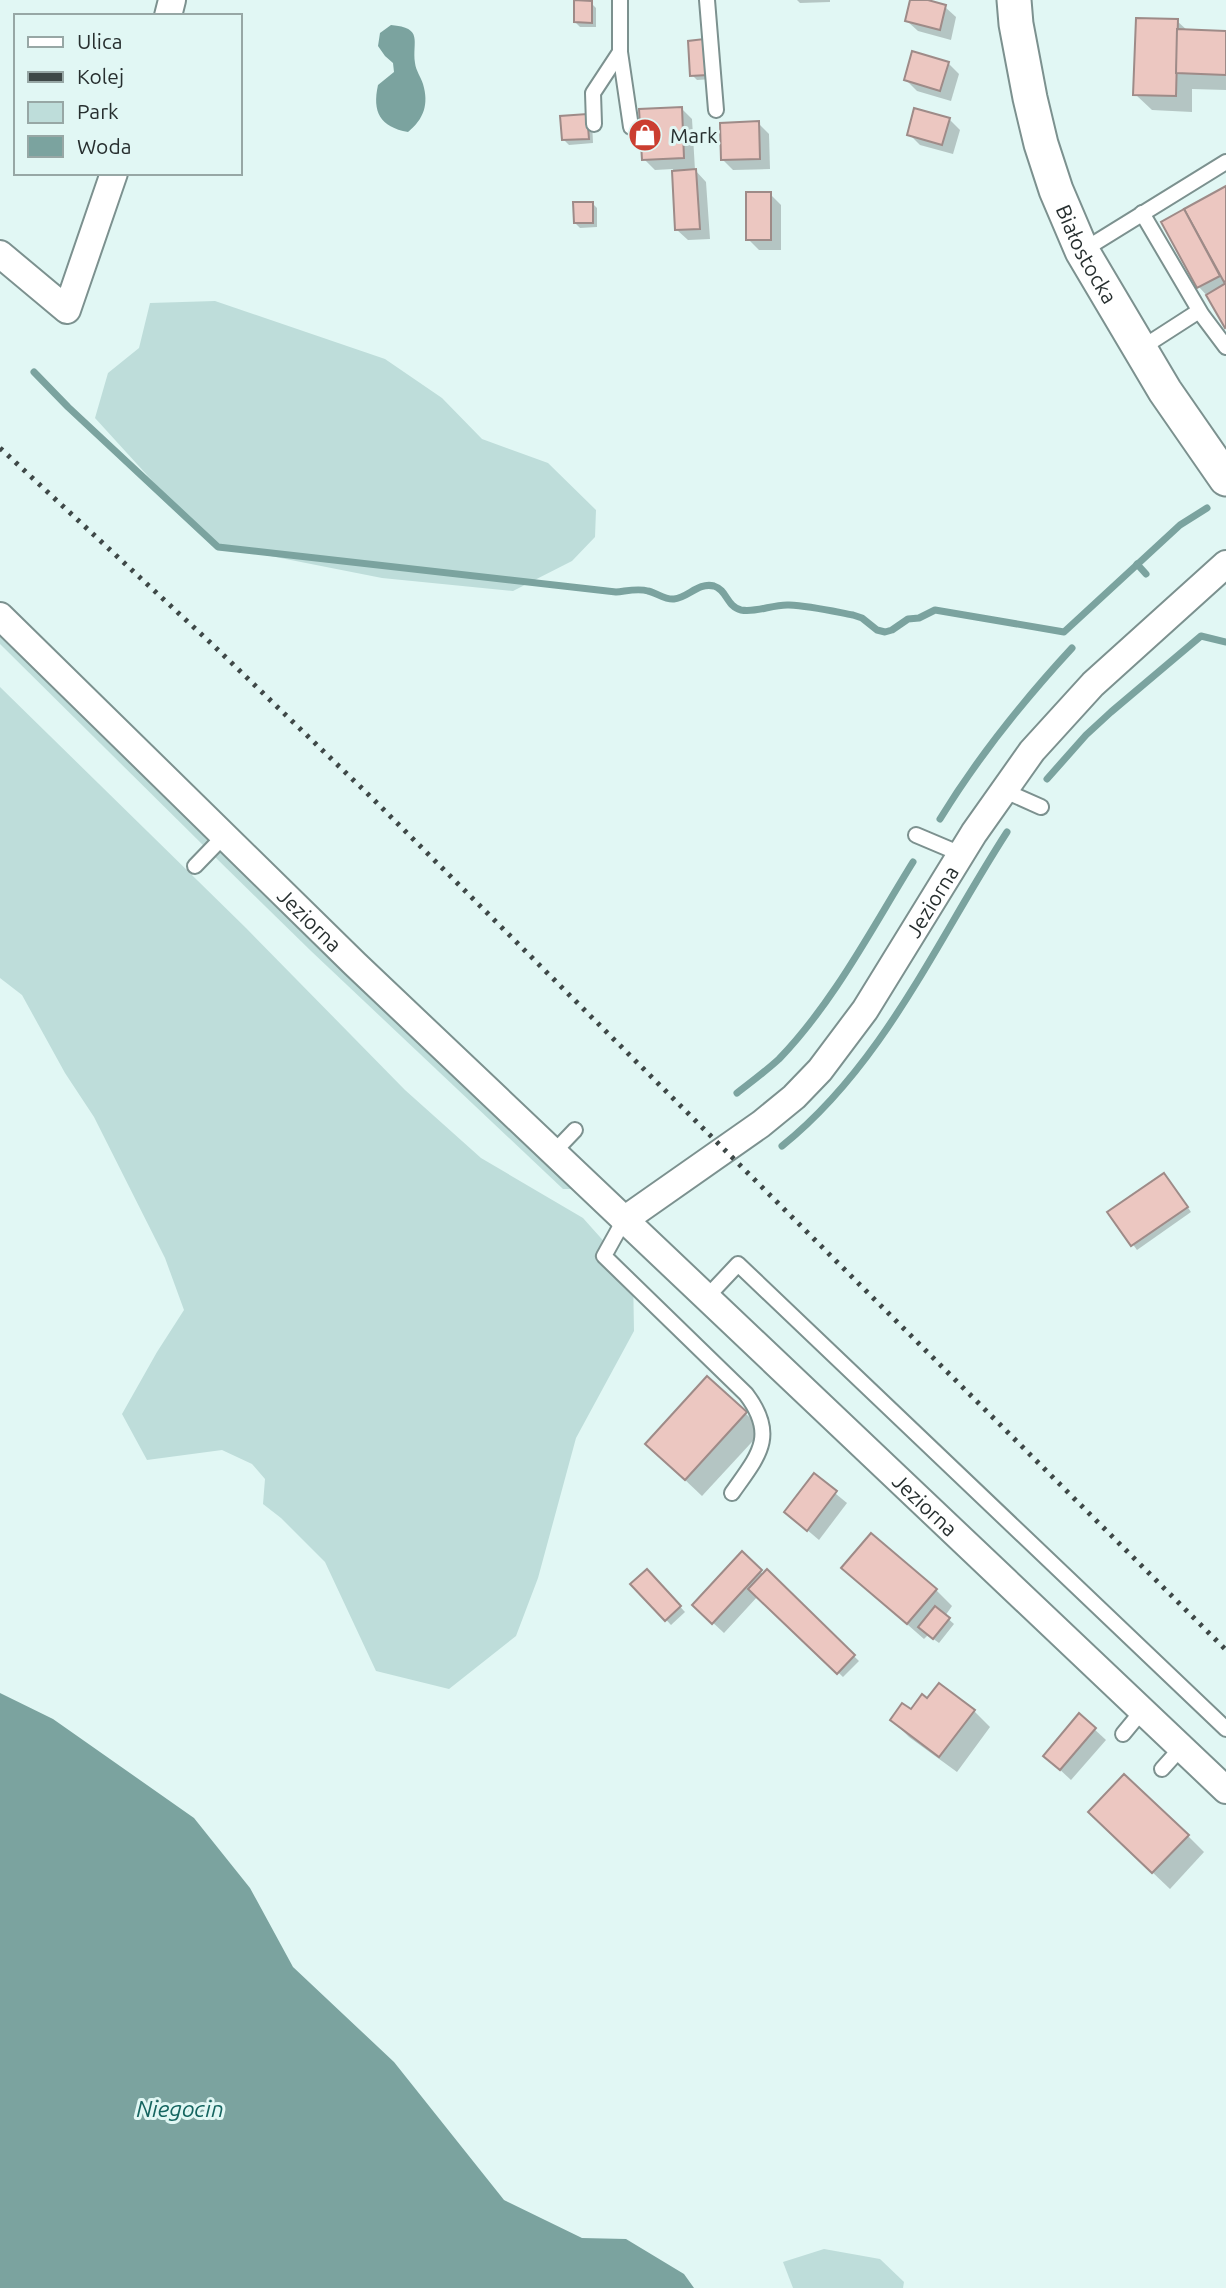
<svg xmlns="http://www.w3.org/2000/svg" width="1226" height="2288" viewBox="0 0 1226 2288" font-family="Ubuntu,sans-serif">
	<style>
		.green { fill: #beddda }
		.water { fill: #7ba39f }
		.shadow { fill: #0003 }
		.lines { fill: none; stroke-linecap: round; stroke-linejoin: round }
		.stream { stroke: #7ba39f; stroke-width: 7 }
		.building { fill: #ecc7c1; stroke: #9e8b88; stroke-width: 2 }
		.service-casing { stroke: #7c918f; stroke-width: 18 }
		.minor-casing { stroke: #7c918f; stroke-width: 30 }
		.tertiary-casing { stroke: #7c918f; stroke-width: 37 }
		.service { stroke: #fff; stroke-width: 14 }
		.minor { stroke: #fff; stroke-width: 26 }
		.tertiary { stroke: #fff; stroke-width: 33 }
		.rail { stroke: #3e4847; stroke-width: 5; stroke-dasharray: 3.5 7; stroke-linecap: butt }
		.labels { text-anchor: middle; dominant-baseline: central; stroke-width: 6; stroke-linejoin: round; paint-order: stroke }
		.poi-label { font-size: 21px; fill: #272f2f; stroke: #e1f7f4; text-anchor: start }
		.street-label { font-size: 21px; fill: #272f2f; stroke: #e1f7f4 }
		.water-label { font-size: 23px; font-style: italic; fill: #156560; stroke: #e1f7f4 }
	</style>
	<rect width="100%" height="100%" fill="#e1f7f4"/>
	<!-- green -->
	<g class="green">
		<path d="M215,301L385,359L442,398L482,439L548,463L596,510L595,537L572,561L513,591L382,578L219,546L178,509L95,418L108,373L139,348L150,303Z"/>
		<path d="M0,636L26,657L209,837L205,847L0,644Z"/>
		<path d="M0,687L246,928L405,1090L481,1158L583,1218L633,1274L634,1331L576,1438L538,1578L516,1636L449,1689L376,1671L325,1562L281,1518L263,1504L265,1479L252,1464L222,1450L147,1460L122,1414L157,1352L184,1310L165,1258L94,1117L65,1073L22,995L0,978Z"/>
		<path d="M223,851L575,1189H563L311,951L214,856Z"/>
		<path d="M824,2249L880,2259L904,2282L903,2288H793L783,2262Z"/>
	</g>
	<!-- water -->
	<g class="water">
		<path d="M391,25C424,28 412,41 415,63C416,71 421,77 423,84C429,104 424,119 408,132C380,127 372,112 378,85L394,72L393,63L385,56L378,46L380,33Z"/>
		<path d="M0,1693L53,1719L194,1818L250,1888L293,1967L394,2062L504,2200L582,2238L626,2239L684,2274L694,2288H0Z"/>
	</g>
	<!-- shadow -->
	<g class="shadow">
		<path d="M797,0H830V2L800,3Z"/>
		<path d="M912,0H921L945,7L956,17L951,40L918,31L907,21Z"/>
		<path d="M591,3L596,8V27H580L575,22Z"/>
		<path d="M1177,21L1188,31L1226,32V90L1192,89V112L1152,110L1135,94Z"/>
		<path d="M690,42L712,79L697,80L692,75Z"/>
		<path d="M948,63L959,74L951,101L917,91L906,80Z"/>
		<path d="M681,108L692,119L695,170L706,182L710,239L688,240L677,230L673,169L655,170L644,159Z"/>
		<path d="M949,119L960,130L953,154L920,145L909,134Z"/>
		<path d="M592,121L593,143L569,145L564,140Z"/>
		<path d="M758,123L769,134L770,169L733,170L722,159Z"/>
		<path d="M1226,188V326L1210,299L1199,287L1163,222Z"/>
		<path d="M770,194L781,205V250H759L748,239Z"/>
		<path d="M592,203L597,208V227L580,228L575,223Z"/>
		<path d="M1169,1180L1191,1212L1137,1250L1110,1213Z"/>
		<path d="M708,1378L763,1430L702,1496L664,1460Z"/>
		<path d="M814,1476L847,1503L819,1540L786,1512Z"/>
		<path d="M742,1554L764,1575L767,1572L859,1661L843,1677L758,1596L724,1633L694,1605Z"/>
		<path d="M843,1568L936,1590L952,1606L945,1616L954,1624L939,1643L928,1635L924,1639Z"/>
		<path d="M647,1571L685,1612L671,1625L633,1584Z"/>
		<path d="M928,1700L974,1711L990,1727L957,1772L909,1737L892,1720L911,1711Z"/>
		<path d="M1080,1716L1106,1740L1071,1780L1056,1766Z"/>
		<path d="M1107,1829L1188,1836L1204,1852L1170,1889Z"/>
	</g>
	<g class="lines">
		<!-- stream -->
		<g class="stream">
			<path d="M34,372L68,407L218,547L616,592C627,591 638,588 648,591C657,593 665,600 674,599C688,598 698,582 714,586C727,590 727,607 741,610C757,613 773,604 789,605C811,606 832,611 853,615L862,618L877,630L885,632L892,630L908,619L919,618L935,610L1064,632L1180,525L1207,508"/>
			<path d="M1137,564L1146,574"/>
			<path d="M1047,779L1086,735L1111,712L1201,636L1226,642"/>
			<path d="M940,819C978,757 1023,701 1072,648"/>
			<path d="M737,1093C751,1082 766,1071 779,1059C834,1002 872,928 913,862"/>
			<path d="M782,1146C884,1064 937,940 1007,832"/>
		</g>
	</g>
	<!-- building -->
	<g class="building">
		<path d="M574,0L592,1V23L574,22Z"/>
		<path d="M910,0H928L946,5L940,30L905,21Z"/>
		<path d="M1136,18L1178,19L1176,96L1133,95Z"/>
		<path d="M1177,29L1226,31V75L1176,73Z"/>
		<path d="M704,39L708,75L690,76L688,41Z"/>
		<path d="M912,51L949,62L940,91L904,80Z"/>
		<path d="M682,107L684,158L642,160L639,109Z"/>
		<path d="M914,108L950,118L942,145L907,135Z"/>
		<path d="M587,114L589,139L562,140L560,116Z"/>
		<path d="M759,121L760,159L721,160L720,123Z"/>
		<path d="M696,169L700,229L675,230L672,171Z"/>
		<path d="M1226,186V281L1224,282L1184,209Z"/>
		<rect x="746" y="192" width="25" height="48"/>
		<path d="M573,202H593V223H574Z"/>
		<path d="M1184,209L1220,276L1197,288L1161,222Z"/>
		<path d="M1226,283V327L1225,328L1206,295Z"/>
		<path d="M1164,1173L1188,1207L1131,1246L1107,1212Z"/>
		<path d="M707,1376L747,1412L685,1480L645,1444Z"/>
		<path d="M814,1473L837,1491L807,1531L784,1512Z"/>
		<path d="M871,1533L937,1589L907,1624L841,1568Z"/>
		<path d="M742,1551L762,1570L712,1624L692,1605Z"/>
		<path d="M647,1569L681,1606L665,1621L630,1584Z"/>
		<path d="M767,1569L855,1655L837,1674L748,1589Z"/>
		<path d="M935,1606L950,1618L933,1639L918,1627Z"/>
		<path d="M939,1683L975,1710L939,1757L890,1720L902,1703L911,1709L922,1694L927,1698Z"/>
		<path d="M1079,1713L1096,1728L1060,1770L1043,1756Z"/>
		<path d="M1124,1774L1189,1835L1152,1873L1088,1812Z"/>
	</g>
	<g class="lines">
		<defs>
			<g id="service">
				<path d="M620,0V52L631,127"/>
				<path d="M707,0L716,110"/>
				<path d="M594,124L593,93L620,52"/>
				<path d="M1142,213L1202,315L1226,347"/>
				<path d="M1082,251L1226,162"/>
				<path d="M1140,349L1199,311"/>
				<path d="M1003,790L1041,807"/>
				<path d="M916,835L961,854"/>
				<path d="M195,866L224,836"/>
				<path d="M553,1153L575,1130"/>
				<path d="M624,1220L604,1256L746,1394C778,1436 758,1456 732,1493"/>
				<path d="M706,1298L738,1264L1226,1729"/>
				<path d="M1123,1734L1142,1711"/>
				<path d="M1162,1769L1181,1748"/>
			</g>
			<g id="minor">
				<path d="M168,16L172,0"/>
				<path d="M0,254L67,310L114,173"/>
				<path id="s1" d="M0,616L355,964L1226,1790"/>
				<path id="s2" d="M624,1220L761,1124L794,1097L820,1070L865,1010L974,833L1032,751L1093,684L1226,564"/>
			</g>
			<g id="tertiary">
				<path id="s3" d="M1014,0L1016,24L1030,98L1041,144L1056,190L1082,251L1165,391L1226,479"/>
			</g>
		</defs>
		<!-- service casing -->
		<use href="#service" class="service-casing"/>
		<!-- minor casing -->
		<use href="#minor" class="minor-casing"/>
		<!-- tertiary casing -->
		<use href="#tertiary" class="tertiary-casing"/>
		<!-- service -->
		<use href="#service" class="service"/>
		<!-- minor -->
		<use href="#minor" class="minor"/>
		<!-- tertiary -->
		<use href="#tertiary" class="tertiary"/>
		<!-- rail -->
		<path class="rail" d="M0,448L214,646L371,797L1226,1650"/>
	</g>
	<!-- icons -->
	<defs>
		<symbol id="shop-disc" viewBox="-11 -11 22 22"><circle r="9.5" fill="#cb3e30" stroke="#e1f7f4"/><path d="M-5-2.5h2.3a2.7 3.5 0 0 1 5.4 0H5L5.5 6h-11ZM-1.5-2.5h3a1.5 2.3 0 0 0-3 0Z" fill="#fff"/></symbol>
	</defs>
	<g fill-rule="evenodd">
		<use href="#shop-disc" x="626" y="116" width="38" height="38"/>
	</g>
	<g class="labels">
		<!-- poi labels -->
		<g class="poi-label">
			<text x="670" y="135">Mark</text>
		</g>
		<!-- street labels -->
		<g class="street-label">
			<text stroke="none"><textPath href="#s3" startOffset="266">Białostocka</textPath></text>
			<text stroke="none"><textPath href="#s2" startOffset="450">Jeziorna</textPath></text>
			<text stroke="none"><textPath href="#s1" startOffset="434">Jeziorna</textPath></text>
			<text stroke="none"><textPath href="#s1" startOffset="1283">Jeziorna</textPath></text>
		</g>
		<!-- water labels -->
		<g class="water-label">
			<text x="180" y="2108">Niegocin</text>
		</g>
	</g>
	<!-- legend -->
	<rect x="14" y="14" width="228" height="161" fill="#e1f7f4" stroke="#97a7a5" stroke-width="2"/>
	<rect x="28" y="37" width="35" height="10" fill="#ffffff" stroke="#97a7a5" stroke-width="2"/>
	<text x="77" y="49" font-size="21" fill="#272f2f">Ulica</text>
	<rect x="28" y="72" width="35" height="10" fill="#3e4847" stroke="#97a7a5" stroke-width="2"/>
	<text x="77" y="84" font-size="21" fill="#272f2f">Kolej</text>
	<rect x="28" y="102" width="35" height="21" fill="#beddda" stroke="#97a7a5" stroke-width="2"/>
	<text x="77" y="119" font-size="21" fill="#272f2f">Park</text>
	<rect x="28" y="136" width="35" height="21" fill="#7ba39f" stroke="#97a7a5" stroke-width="2"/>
	<text x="77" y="154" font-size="21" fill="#272f2f">Woda</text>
</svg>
